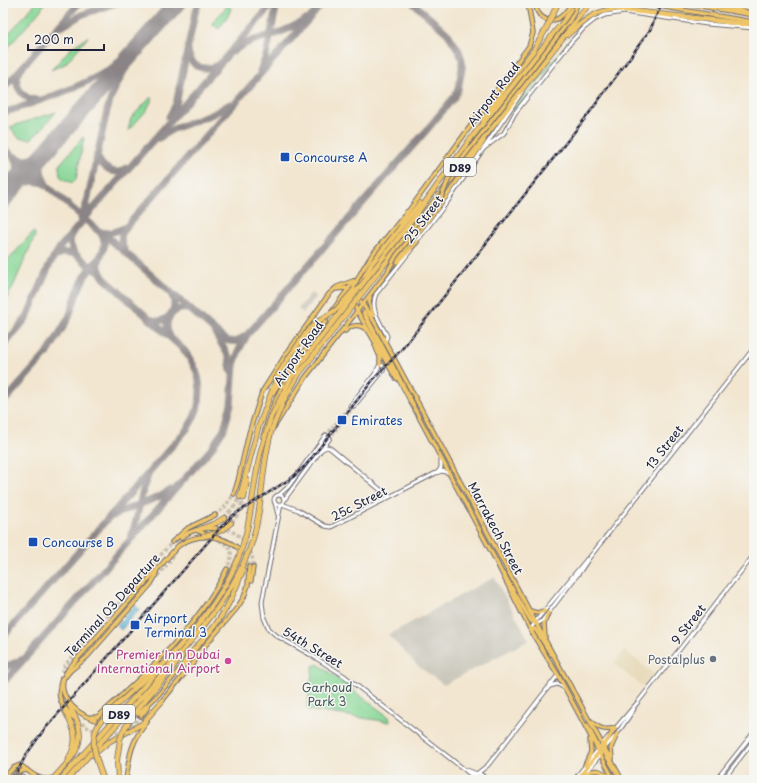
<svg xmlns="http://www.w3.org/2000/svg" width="757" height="783" viewBox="0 0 757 783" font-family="'Playpen Sans',sans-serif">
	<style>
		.built { fill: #e7daba }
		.industrial { fill: #c8c4b8 }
		.green { fill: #88d796; stroke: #557c68 }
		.water { fill: #59b5d7; stroke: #3e6c89 }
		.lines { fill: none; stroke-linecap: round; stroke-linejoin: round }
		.taxiway { stroke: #8a8486; stroke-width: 7 }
		.runway { stroke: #8a8486; stroke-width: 17 }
		.minor-tunnel { stroke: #c8bfb2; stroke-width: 3; stroke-dasharray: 3 1.5; stroke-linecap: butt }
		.major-tunnel { stroke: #c8bfb2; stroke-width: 3.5; stroke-dasharray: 3.5 2; stroke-linecap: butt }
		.highway-tunnel { stroke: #c8bfb2; stroke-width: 4.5; stroke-dasharray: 4.5 2; stroke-linecap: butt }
		.minor-casing { stroke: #6b676f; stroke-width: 5 }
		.major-casing { stroke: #6b676f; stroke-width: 5.5 }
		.highway-casing { stroke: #6b676f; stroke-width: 6 }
		.minor { stroke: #fff; stroke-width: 3 }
		.major { stroke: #eec569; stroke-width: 3.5 }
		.highway { stroke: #eec569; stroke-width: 4.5 }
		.rail-casing { stroke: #22223b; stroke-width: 2.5 }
		.rail { stroke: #f6f6f2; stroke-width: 1; stroke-dasharray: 3; stroke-linecap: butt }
		.major-bridge-casing { stroke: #6b676f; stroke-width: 5.5; stroke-linecap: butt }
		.highway-bridge-casing { stroke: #6b676f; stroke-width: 6; stroke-linecap: butt }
		.major-bridge { stroke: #eec569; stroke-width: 3.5 }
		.highway-bridge { stroke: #eec569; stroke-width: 4.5 }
		.transit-dot { fill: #1a4fb4; stroke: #f6f6f2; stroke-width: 1.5 }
		.worship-dot { fill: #6b7280; stroke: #f6f6f2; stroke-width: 1.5 }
		.hotel-dot { fill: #d1479c; stroke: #f6f6f2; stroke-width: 1.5 }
		.labels { text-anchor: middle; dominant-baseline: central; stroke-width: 3; stroke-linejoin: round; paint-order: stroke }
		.shield { fill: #f6f6f2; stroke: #626272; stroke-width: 1 }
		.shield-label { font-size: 11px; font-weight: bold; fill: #22223b }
		.street-label { font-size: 12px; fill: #22223b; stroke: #f6f6f2 }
		.transit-label { font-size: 12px; fill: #164399; stroke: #f6f6f2; text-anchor: start }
		.hotel-label { font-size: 12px; fill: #b23c85; stroke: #f6f6f2; text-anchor: end }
		.worship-label { font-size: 12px; fill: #5b616d; stroke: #f6f6f2; text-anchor: end }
		.park-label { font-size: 12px; fill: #415856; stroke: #f6f6f2 }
	</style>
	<rect width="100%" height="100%" fill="#f6f6f2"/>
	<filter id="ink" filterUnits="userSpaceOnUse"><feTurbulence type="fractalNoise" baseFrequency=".025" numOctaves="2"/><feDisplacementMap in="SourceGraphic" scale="8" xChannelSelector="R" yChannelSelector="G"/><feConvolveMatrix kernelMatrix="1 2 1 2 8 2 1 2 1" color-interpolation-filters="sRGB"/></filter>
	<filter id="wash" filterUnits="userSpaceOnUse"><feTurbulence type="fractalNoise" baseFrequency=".012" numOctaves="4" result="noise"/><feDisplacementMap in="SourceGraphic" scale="16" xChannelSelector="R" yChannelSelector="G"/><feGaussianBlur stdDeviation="0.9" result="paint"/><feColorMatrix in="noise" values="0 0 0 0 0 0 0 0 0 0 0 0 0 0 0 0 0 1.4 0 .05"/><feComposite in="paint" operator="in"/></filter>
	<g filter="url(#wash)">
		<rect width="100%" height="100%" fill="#f2e6d0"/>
		<!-- built -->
		<path class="built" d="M624,650L654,674L643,687L614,664Z"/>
		<!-- industrial -->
		<g class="industrial">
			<path d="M311,293L316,297L303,313L298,309Z"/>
			<path d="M494,577L529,640L444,685L418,666L388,635Z"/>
		</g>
		<!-- green -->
		<g class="green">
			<path d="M36,3H45L40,11L3,53V40Z"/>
			<path d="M228,5L231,8L229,14L219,29L212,24L213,22Z"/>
			<path d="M89,36L65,64L51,70L71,48Z"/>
			<path d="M569,41L570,42L521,104L512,112L511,111Z"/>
			<path d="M150,98H152V100L146,111L128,131L131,118Z"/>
			<path d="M56,112L39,132L31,139L19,138L10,127Z"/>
			<path d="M83,137L84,138L76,179L74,182L73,183L63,179L60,176L59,167L61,163Z"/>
			<path d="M33,232L35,233V236L12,289L3,305L4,265Z"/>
			<path d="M318,664L389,717L390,722L309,710L307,708L313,666Z"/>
		</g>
		<!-- water -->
		<path class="water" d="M135,605L139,609L121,630L117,626Z"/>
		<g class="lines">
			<!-- taxiway -->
			<g class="taxiway">
				<path d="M63,26L81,15L116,3"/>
				<path d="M188,50C190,67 203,72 218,65"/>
				<path d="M234,51C246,41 262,38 276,34C286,30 296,26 305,20"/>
				<path d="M260,71L266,56L276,8L279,3"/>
				<path d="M19,72C12,86 23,100 38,100"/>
				<path d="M3,89L79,3"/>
				<path d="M3,113C38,101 75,90 107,71C120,63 131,52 143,42"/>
				<path d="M169,117L176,104L195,13L199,3"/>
				<path d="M159,138L173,129L213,114L230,104"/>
				<path d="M3,147L97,230C106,236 117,231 126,227L323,3"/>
				<path d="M97,155C101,167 115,178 127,168"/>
				<path d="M40,157L51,146"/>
				<path d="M3,181L21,170"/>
				<path d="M15,187C26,181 34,180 46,184C40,173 40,166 43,155"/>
				<path d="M87,202L107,110L112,95L133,53"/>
				<path d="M3,205C13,187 25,178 13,156L24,160L38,158"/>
				<path d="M81,219L87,202L86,211L87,216"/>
				<path d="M71,234L70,243L74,253"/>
				<path d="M104,234L126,253L225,340C234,343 238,342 245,336"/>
				<path d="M125,251C120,243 120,234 126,227"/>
				<path d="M54,257L62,253H74L95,270"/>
				<path d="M150,319C166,327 181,308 171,294"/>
				<path d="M216,335L229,357L231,371"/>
				<path d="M170,336C161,321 174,304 191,310"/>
				<path d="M3,347L27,317L50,264L60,247L273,3"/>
				<path d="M3,403L49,351L69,317L77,293L85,276L99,258"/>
				<path d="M113,516C131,505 153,503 170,490"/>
				<path d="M131,535C140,516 139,494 148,476"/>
				<path d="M3,637L188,428C205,402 204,375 184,350L104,278C88,255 114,253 100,232"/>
				<path d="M3,668L21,660"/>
				<path d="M3,683L211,449L224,429L231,404L234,365L239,350L247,335L426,131L455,96L458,89L462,69V60L459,51L448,34L413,3"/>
			</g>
			<!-- runway -->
			<path class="runway" d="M3,200L177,3"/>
		</g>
	</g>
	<g filter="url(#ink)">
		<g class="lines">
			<!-- minor-tunnel -->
			<g class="minor-tunnel">
				<path d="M326,435L350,406"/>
				<path d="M330,438L354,406"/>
			</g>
			<!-- major-tunnel -->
			<g class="major-tunnel">
				<path d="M215,515L224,508L234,494"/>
				<path d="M216,528C237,528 254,545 253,567"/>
				<path d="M214,538C232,547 235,550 227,569"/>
				<path d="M239,549L247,558L249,567"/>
				<path d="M154,580L171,560L178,543L181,538"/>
				<path d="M80,661L104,635"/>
				<path d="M64,673L63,670L65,665L172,542"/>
				<path d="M77,720L90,729L103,732"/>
				<path d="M95,720L114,722"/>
				<path d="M120,721L133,717"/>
				<path d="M110,733C123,732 133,726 141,716"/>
			</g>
			<!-- highway-tunnel -->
			<g class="highway-tunnel">
				<path d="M224,518L233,508L240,497"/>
				<path d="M231,523L239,512L244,498"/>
			</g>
			<defs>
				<g id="minor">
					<path d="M483,149L504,133L515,113L571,42L584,28L594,20L605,15L624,12L707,24L754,28"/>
					<path d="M416,242L448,201L522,92"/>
					<path d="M385,342L387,336C381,323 369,309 376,294L411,250"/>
					<path d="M350,406L375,374L379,366L382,365L384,367L383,371L354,406"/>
					<path d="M322,449L327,447L330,448L389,497"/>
					<path d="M438,472L441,468V459"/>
					<path d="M279,495L288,487L326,435"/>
					<circle cx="279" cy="500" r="5"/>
					<path d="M284,500L330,438"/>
					<path d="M382,501L383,496L382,490"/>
					<path d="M275,503L278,515"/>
					<path d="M281,504L262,602L264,618L269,629L277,636L311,655L343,675L474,777"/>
					<path d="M282,504L298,510L325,526L331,527L436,473L442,471L449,473"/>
					<path d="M537,624L542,621L581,570L589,558L754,348"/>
					<path d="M531,629L535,622L587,559"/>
					<path d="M550,686L557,684L565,688"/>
					<path d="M614,730L638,702L754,555"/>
					<path d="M604,749L617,734L634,709"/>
					<path d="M467,770L477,774"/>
					<path d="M478,773L488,765L558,675"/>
					<path d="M475,780L474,776L478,773L483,776L482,780"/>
					<path d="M574,780L608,737"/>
					<path d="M579,780L601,754"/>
					<path d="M716,780L754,732"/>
					<path d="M723,780L754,740"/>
				</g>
				<g id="major">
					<path d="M536,3C535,14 546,24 557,19C564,16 568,9 572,3"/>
					<path d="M617,3L643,5"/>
					<path d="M641,3L753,22"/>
					<path d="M682,3L754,15"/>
					<path d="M712,3L747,12"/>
					<path d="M407,213L529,46L533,33L528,3"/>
					<path d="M398,262L417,242"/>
					<path d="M364,267C355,284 349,290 356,309L396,378"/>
					<path d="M364,268L372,255L403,217"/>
					<path d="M335,289L346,288L352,292"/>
					<path d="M357,296L374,321L545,640L622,780"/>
					<path d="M370,297L369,303L373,316"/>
					<path d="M325,321L354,281"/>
					<path d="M345,331C352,324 360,324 367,330"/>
					<path d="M375,345L380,357V365"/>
					<path d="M273,393L286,371L297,359"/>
					<path d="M412,404L493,555L531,631L558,675L614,780"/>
					<path d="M274,427L305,378L446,197L484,141"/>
					<path d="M263,437C275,389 298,359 326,321"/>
					<path d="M234,494L238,481L249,433L262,392L285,356L329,294L337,287L353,281"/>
					<path d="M196,530L208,535"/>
					<path d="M181,538C191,529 203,528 216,528"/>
					<path d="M172,542L188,528L215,515"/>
					<path d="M504,574L531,621L537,624"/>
					<path d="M251,581L253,567"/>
					<path d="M530,611L537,613L544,611"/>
					<path d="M532,632V629H535L551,654"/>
					<path d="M545,637L544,624L548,613"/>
					<path d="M66,676L70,671L87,657L151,584L155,577L157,569"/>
					<path d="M62,678C56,698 60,704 74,718"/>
					<path d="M162,701L204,650"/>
					<path d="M138,714L159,694L179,670L203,648L237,608L244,597L248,585L249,567"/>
					<path d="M141,716L148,707"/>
					<path d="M91,717H97L100,715C148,672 198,627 227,569"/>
					<path d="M95,720C72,712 51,690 70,667L178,546C196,533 221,534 238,548"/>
					<path d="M591,721C599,729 605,731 615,728"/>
					<path d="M587,725L598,746L602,748"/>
					<path d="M603,747L615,728"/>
					<path d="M599,750L604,752L617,773"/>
					<path d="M612,759L611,748L617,734"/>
					<path d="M585,765L591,752L590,740"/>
					<path d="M584,774C598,767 601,771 613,779"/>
					<path d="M21,777L29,780"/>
					<path d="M3,779L13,768L20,765C32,773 38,782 54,778"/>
					<path d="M11,780L17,772L27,770"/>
					<path d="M126,780C129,757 131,741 147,722"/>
					<path d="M579,780L580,776L599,752L602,744"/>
				</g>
				<g id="highway">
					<path d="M567,35C583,22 595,10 616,9L720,21L743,24L754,23"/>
					<path d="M483,120L508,83L533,51"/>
					<path d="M401,223L407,212"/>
					<path d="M384,265L590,3"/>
					<path d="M367,278L413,219L469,141L577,4"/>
					<path d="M361,283L372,263L420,203"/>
					<path d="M364,313L413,405"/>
					<path d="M240,497L258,428L278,375"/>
					<path d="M244,498L247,480"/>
					<path d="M200,529L216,523L224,518"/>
					<path d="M210,535L222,530L231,523"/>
					<path d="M182,667C189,652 203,641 213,628C227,610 235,591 243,570"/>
					<path d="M133,690L158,666"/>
					<path d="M63,707C72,725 81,737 69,758"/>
					<path d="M123,731L136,711L182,656"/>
					<path d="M93,755L110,741L142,724L163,700"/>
					<path d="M52,780C66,764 86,748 78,724C76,716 70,709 68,701"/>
					<path d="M60,780C94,742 128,705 161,667C191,634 221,601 238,559C252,524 252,487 261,450"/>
					<path d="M67,780C101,741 136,704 170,665C204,626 231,597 250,548C264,509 260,468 272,429"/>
					<path d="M118,780L117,760L120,740"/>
				</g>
			</defs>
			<!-- minor casing -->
			<use href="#minor" class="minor-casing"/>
			<!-- major casing -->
			<use href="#major" class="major-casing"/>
			<!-- highway casing -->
			<use href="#highway" class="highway-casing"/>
			<!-- minor -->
			<use href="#minor" class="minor"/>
			<!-- major -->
			<use href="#major" class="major"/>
			<!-- highway -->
			<use href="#highway" class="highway"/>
			<defs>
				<path id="rail" d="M13,780L26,755L43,731L221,527L232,516L293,477L306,465L373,380L401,350L438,304L587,116L650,30L662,3"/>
			</defs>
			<!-- rail casing -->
			<use href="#rail" class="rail-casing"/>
			<!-- rail -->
			<use href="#rail" class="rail"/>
			<defs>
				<g id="major-bridge">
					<path d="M388,271L396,256L441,198L451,173L570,20L575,11L577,3"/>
					<path d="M7,779L14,777H21"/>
				</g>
				<g id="highway-bridge">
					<path d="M533,51L546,29L558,3"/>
					<path d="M278,375L288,359L309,329L319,321L337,309L354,290"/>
					<path d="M272,429L284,400L299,374L384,265"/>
					<path d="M261,450L271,417L291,378L301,363L367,278"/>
					<path d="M204,536L210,535"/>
					<path d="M120,740L123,731"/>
					<path d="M104,780C82,727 97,725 133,690"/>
				</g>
			</defs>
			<!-- major-bridge casing -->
			<use href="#major-bridge" class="major-bridge-casing"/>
			<!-- highway-bridge casing -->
			<use href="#highway-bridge" class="highway-bridge-casing"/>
			<!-- major-bridge -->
			<use href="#major-bridge" class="major-bridge"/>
			<!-- highway-bridge -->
			<use href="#highway-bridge" class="highway-bridge"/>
		</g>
	</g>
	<!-- markers -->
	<g class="transit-dot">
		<rect x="280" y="152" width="10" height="10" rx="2"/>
		<rect x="337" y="415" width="10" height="10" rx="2"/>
		<rect x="28" y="537" width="10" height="10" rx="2"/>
		<rect x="130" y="620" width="10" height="10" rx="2"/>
	</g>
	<circle class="worship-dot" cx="713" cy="659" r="4"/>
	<circle class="hotel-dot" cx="228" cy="661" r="4"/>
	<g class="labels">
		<!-- shield labels -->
		<g class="shield">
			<rect x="444" y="158" width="32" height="18" rx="3"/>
			<rect x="103" y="705" width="32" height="18" rx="3"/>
		</g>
		<g class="shield-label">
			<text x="460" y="167">D89</text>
			<text x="119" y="714">D89</text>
		</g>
		<!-- street labels -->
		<g class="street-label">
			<text transform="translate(493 94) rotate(-52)">Airport Road</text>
			<text transform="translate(423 219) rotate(-53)">25 Street</text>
			<text transform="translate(298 353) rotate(-55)">Airport Road</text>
			<text transform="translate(664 447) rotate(-52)">13 Street</text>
			<text transform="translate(359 503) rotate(-27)">25c Street</text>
			<text transform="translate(496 528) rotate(62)">Marrakech Street</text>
			<text transform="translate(112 605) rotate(-48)">Terminal 03 Departure</text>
			<text transform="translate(688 624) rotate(-52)">9 Street</text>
			<text transform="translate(313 647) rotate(31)">54th Street</text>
		</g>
		<!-- transit labels -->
		<g class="transit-label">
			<text x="294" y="157">Concourse A</text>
			<text x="351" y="420">Emirates</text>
			<text x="42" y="542">Concourse B</text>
			<text x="144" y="618">Airport<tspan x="144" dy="14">Terminal 3</tspan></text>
		</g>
		<!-- hotel labels -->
		<g class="hotel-label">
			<text x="220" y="654">Premier Inn Dubai<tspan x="220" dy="14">International Airport</tspan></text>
		</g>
		<!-- worship labels -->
		<g class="worship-label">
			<text x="705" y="659">Postalplus</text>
		</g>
		<!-- park labels -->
		<g class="park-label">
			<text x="327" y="687">Garhoud<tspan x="327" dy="14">Park 3</tspan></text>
		</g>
	</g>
	<!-- margin -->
	<rect width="757" height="783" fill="none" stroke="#f6f6f2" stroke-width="16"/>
	<!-- scale -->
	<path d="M28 44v6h76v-6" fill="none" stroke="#22223b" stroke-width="2"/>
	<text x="34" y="44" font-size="12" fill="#22223b" stroke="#f6f6f2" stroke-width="3" paint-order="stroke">200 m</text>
</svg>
